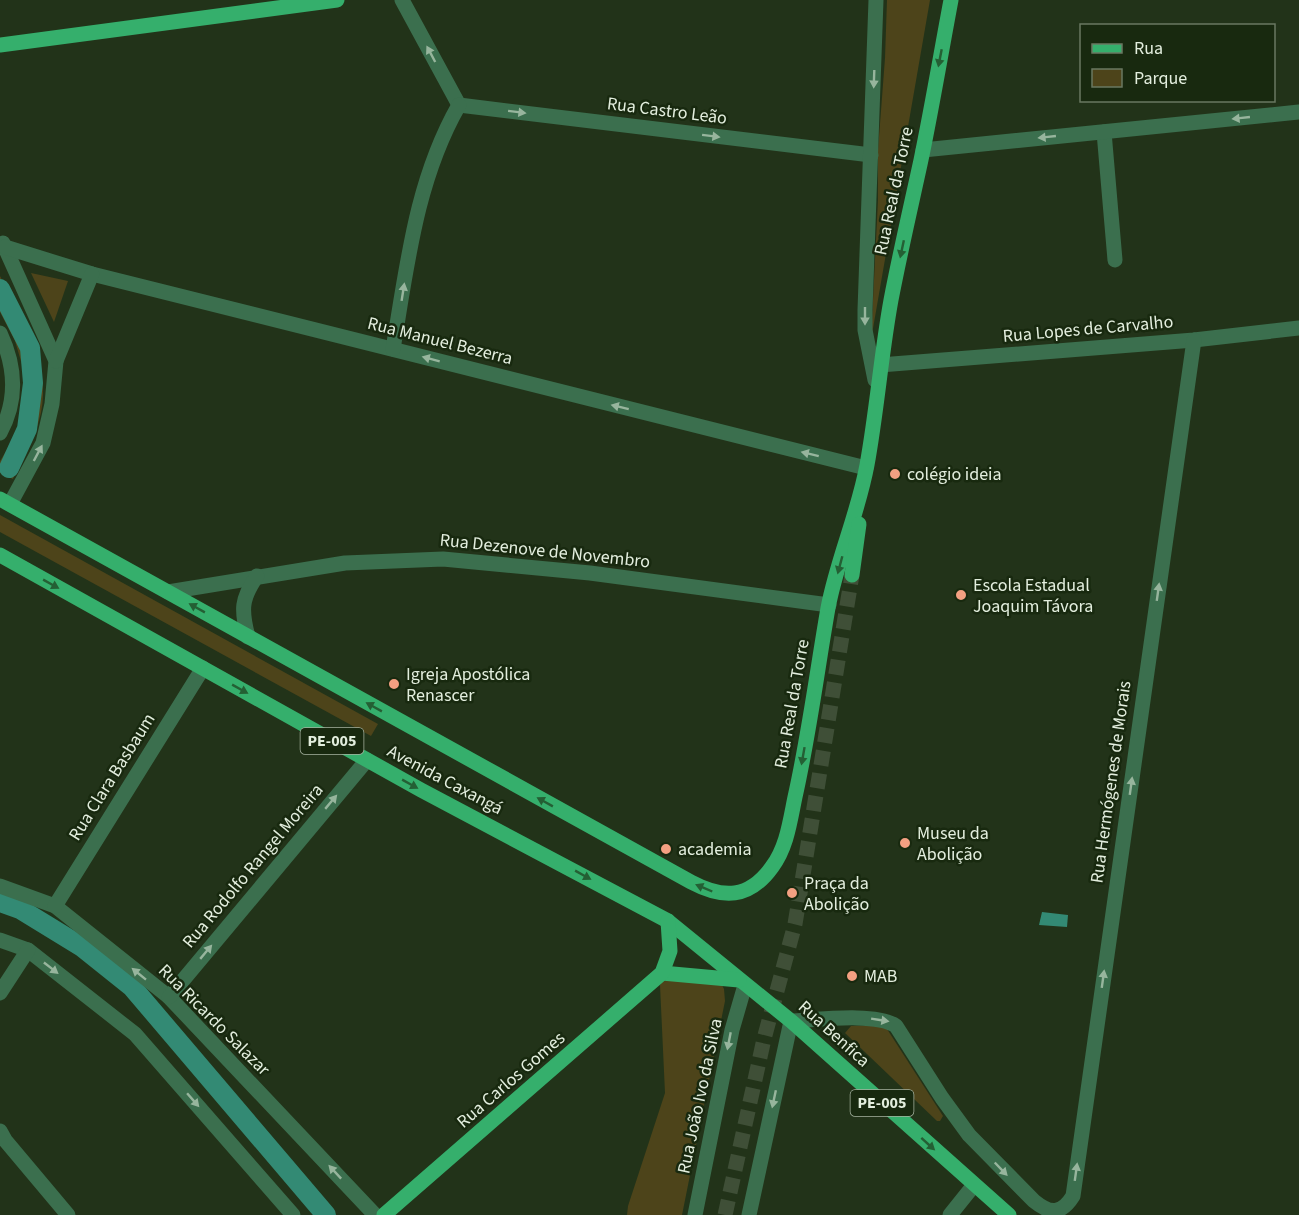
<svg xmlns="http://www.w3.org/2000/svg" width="1299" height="1215" viewBox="0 0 1299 1215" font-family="'Source Sans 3',sans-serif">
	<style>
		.green { fill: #4d441a }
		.water { fill: #338a74 }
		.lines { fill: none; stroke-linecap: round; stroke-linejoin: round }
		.canal { stroke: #338a74; stroke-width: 20 }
		.major-tunnel { stroke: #3f4f37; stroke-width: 15; stroke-dasharray: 15 8; stroke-linecap: butt }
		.minor { stroke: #3b6f4e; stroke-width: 15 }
		.major { stroke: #35af6c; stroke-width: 15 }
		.oneway { fill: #97b59d }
		.oneway2 { fill: #245f34 }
		.poi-dot { fill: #f3a082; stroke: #18290f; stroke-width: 2 }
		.labels { text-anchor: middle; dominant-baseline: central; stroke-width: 5; stroke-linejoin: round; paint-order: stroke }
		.shield { fill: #18290f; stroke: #a6b3a0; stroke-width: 1.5 }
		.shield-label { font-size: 16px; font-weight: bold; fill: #e3eede }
		.street-label { font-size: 18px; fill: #e3eede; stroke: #18290f }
		.poi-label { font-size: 18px; fill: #e3eede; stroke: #18290f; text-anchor: start }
	</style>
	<rect width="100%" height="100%" fill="#223319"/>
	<!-- green -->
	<g class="green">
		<path d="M887,0H930L871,340L878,200V150L885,58Z"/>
		<path d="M31,273L68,281L54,322Z"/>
		<path d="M0,276C23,322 56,371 38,424C32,443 21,461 13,479L0,473V461L18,432L24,406L25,389L23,368L15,341L0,312Z"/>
		<path d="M0,515L378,724L371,736L0,532Z"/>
		<path d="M668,978L721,983L724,989L725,1001L682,1215H627L628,1206L665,1093L660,985L662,981Z"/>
		<path d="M876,1025L887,1029L943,1116L940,1121H937L845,1033L851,1026Z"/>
	</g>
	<!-- water -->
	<path class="water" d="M1042,912L1068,915L1067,927L1039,925Z"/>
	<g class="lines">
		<!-- canal -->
		<g class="canal">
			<path d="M0,289L30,348L33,383L27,429L9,468"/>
			<path d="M0,902L20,909L82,947L132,987L326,1215"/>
		</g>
		<!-- major-tunnel -->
		<path class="major-tunnel" d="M725,1215L764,1039L795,924L852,575"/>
		<!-- minor -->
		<g class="minor">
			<path d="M402,0L459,105"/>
			<path d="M459,105L871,155"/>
			<path d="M1104,132L1115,260"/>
			<path d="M923,150L1299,112"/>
			<path d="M3,243L56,361L52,404L43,443L10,504"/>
			<path d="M5,247L92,274L866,468"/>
			<path d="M0,333C16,367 18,400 0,433"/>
			<path d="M393,349C407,266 416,180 459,105"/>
			<path d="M56,361L92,274"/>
			<path d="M880,365L1194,340L1299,328"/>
			<path d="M875,380L865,330V310L876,0"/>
			<path d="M168,592L345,563L443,559L590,573L829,605"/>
			<path d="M248,637C241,610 241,599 257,576"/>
			<path d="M0,886L55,906L169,997L375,1215"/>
			<path d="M55,906L203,668"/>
			<path d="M0,940L28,950L135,1034L293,1215"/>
			<path d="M0,993L28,950"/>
			<path d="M169,997L367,760"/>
			<path d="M0,1131L5,1140L68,1215"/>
			<path d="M695,1215L732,1030L745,985"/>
			<path d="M749,1215L791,1021C815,1020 877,1012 896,1026L942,1098L969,1135L1034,1201C1050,1214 1061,1215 1073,1196L1194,340"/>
			<path d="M950,1215L974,1185"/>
		</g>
		<!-- major -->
		<g class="major">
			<path d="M0,45L337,0"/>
			<path d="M0,499L691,882C723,899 749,899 772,867C787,847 790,821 795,797C809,735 817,671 828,608C837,560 858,514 867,465C877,410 881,355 891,300C900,253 911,206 921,160C932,107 941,53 951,0"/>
			<path d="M0,555L421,790L668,921L791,1021L1009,1215"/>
			<path d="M852,575L859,524"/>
			<path d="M662,973L739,980"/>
			<path d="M384,1215L662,973L670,951L668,921"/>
		</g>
	</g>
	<!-- one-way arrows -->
	<defs><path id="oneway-solid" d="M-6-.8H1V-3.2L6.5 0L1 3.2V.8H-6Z" transform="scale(1.5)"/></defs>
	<g class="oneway">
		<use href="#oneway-solid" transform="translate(431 54) rotate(-118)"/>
		<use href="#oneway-solid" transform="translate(874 79) rotate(92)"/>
		<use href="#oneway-solid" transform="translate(517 112) rotate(7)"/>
		<use href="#oneway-solid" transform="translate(1241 118) rotate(174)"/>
		<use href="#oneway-solid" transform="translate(711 136) rotate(7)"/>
		<use href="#oneway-solid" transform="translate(1047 137) rotate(174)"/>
		<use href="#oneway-solid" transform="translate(403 292) rotate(-81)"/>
		<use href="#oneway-solid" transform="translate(865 316) rotate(90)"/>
		<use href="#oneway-solid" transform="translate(431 359) rotate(-165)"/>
		<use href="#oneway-solid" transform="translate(620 407) rotate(-166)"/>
		<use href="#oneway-solid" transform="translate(38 453) rotate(-62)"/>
		<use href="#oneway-solid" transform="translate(810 454) rotate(-166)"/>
		<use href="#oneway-solid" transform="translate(1158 592) rotate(-82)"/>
		<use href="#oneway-solid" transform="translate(1131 786) rotate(-82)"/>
		<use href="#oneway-solid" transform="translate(331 802) rotate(-50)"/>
		<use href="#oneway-solid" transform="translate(206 952) rotate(-50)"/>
		<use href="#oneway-solid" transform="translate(51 968) rotate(38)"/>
		<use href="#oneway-solid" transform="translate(139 974) rotate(-141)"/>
		<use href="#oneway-solid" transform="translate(1103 979) rotate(-82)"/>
		<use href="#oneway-solid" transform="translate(880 1020) rotate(9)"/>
		<use href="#oneway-solid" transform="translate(729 1041) rotate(101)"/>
		<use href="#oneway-solid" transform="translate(774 1099) rotate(102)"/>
		<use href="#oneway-solid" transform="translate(193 1100) rotate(49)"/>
		<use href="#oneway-solid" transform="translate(1001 1169) rotate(46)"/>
		<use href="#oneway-solid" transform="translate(335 1172) rotate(-133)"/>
		<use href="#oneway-solid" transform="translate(1076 1172) rotate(-82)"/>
	</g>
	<g class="oneway2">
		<use href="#oneway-solid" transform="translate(940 58) rotate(101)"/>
		<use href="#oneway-solid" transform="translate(902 249) rotate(102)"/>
		<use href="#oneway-solid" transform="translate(840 565) rotate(105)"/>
		<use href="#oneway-solid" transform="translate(51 584) rotate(29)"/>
		<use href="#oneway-solid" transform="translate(197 608) rotate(-151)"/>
		<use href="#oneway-solid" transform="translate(240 689) rotate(29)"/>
		<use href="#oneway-solid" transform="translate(374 707) rotate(-151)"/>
		<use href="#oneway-solid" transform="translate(803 756) rotate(100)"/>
		<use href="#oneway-solid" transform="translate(410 784) rotate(29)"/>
		<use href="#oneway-solid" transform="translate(545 802) rotate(-151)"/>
		<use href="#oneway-solid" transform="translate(583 875) rotate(29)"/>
		<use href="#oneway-solid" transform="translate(704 888) rotate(-157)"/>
		<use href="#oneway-solid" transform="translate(928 1144) rotate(42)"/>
	</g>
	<!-- markers -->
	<g class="poi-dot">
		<circle cx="895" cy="474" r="6"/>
		<circle cx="961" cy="595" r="6"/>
		<circle cx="394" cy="684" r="6"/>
		<circle cx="905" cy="843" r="6"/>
		<circle cx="666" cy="849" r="6"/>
		<circle cx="792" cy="893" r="6"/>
		<circle cx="852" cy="976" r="6"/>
	</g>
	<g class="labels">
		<!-- shield labels -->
		<g class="shield">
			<rect x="300.5" y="728" width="63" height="26" rx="4.5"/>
			<rect x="850.5" y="1090" width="63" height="26" rx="4.5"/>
		</g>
		<g class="shield-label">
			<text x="332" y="741">PE-005</text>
			<text x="882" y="1103">PE-005</text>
		</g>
		<!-- street labels -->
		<g class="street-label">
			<text transform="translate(667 111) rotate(7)">Rua Castro Leão</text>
			<text transform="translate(894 191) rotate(-78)">Rua Real da Torre</text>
			<text transform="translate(1088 329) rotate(-5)">Rua Lopes de Carvalho</text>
			<text transform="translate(440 341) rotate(14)">Rua Manuel Bezerra</text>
			<text transform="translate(545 551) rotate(6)">Rua Dezenove de Novembro</text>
			<text transform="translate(792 704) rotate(-80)">Rua Real da Torre</text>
			<text transform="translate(112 777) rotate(-58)">Rua Clara Basbaum</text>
			<text transform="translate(445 780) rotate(28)">Avenida Caxangá</text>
			<text transform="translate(1111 782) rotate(-82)">Rua Hermógenes de Morais</text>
			<text transform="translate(253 866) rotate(-50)">Rua Rodolfo Rangel Moreira</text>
			<text transform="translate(214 1020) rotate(45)">Rua Ricardo Salazar</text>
			<text transform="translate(834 1034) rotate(42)">Rua Benfica</text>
			<text transform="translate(511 1080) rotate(-41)">Rua Carlos Gomes</text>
			<text transform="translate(700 1096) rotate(-78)">Rua João Ivo da Silva</text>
		</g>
		<!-- poi labels -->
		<g class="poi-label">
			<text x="907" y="474">colégio ideia</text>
			<text x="973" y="585">Escola Estadual<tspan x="973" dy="21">Joaquim Távora</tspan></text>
			<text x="406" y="674">Igreja Apostólica<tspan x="406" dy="21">Renascer</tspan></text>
			<text x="917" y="833">Museu da<tspan x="917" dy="21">Abolição</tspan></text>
			<text x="678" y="849">academia</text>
			<text x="804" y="883">Praça da<tspan x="804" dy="21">Abolição</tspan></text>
			<text x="864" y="976">MAB</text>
		</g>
	</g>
	<!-- legend -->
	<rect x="1080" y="24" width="195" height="78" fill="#18290f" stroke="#697862" stroke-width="1.5"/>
	<rect x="1092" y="44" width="30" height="9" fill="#35af6c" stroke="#697862" stroke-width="1.5"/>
	<text x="1134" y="54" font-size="18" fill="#e3eede">Rua</text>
	<rect x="1092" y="69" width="30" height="18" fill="#4d441a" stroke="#697862" stroke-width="1.5"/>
	<text x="1134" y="84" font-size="18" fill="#e3eede">Parque</text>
</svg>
